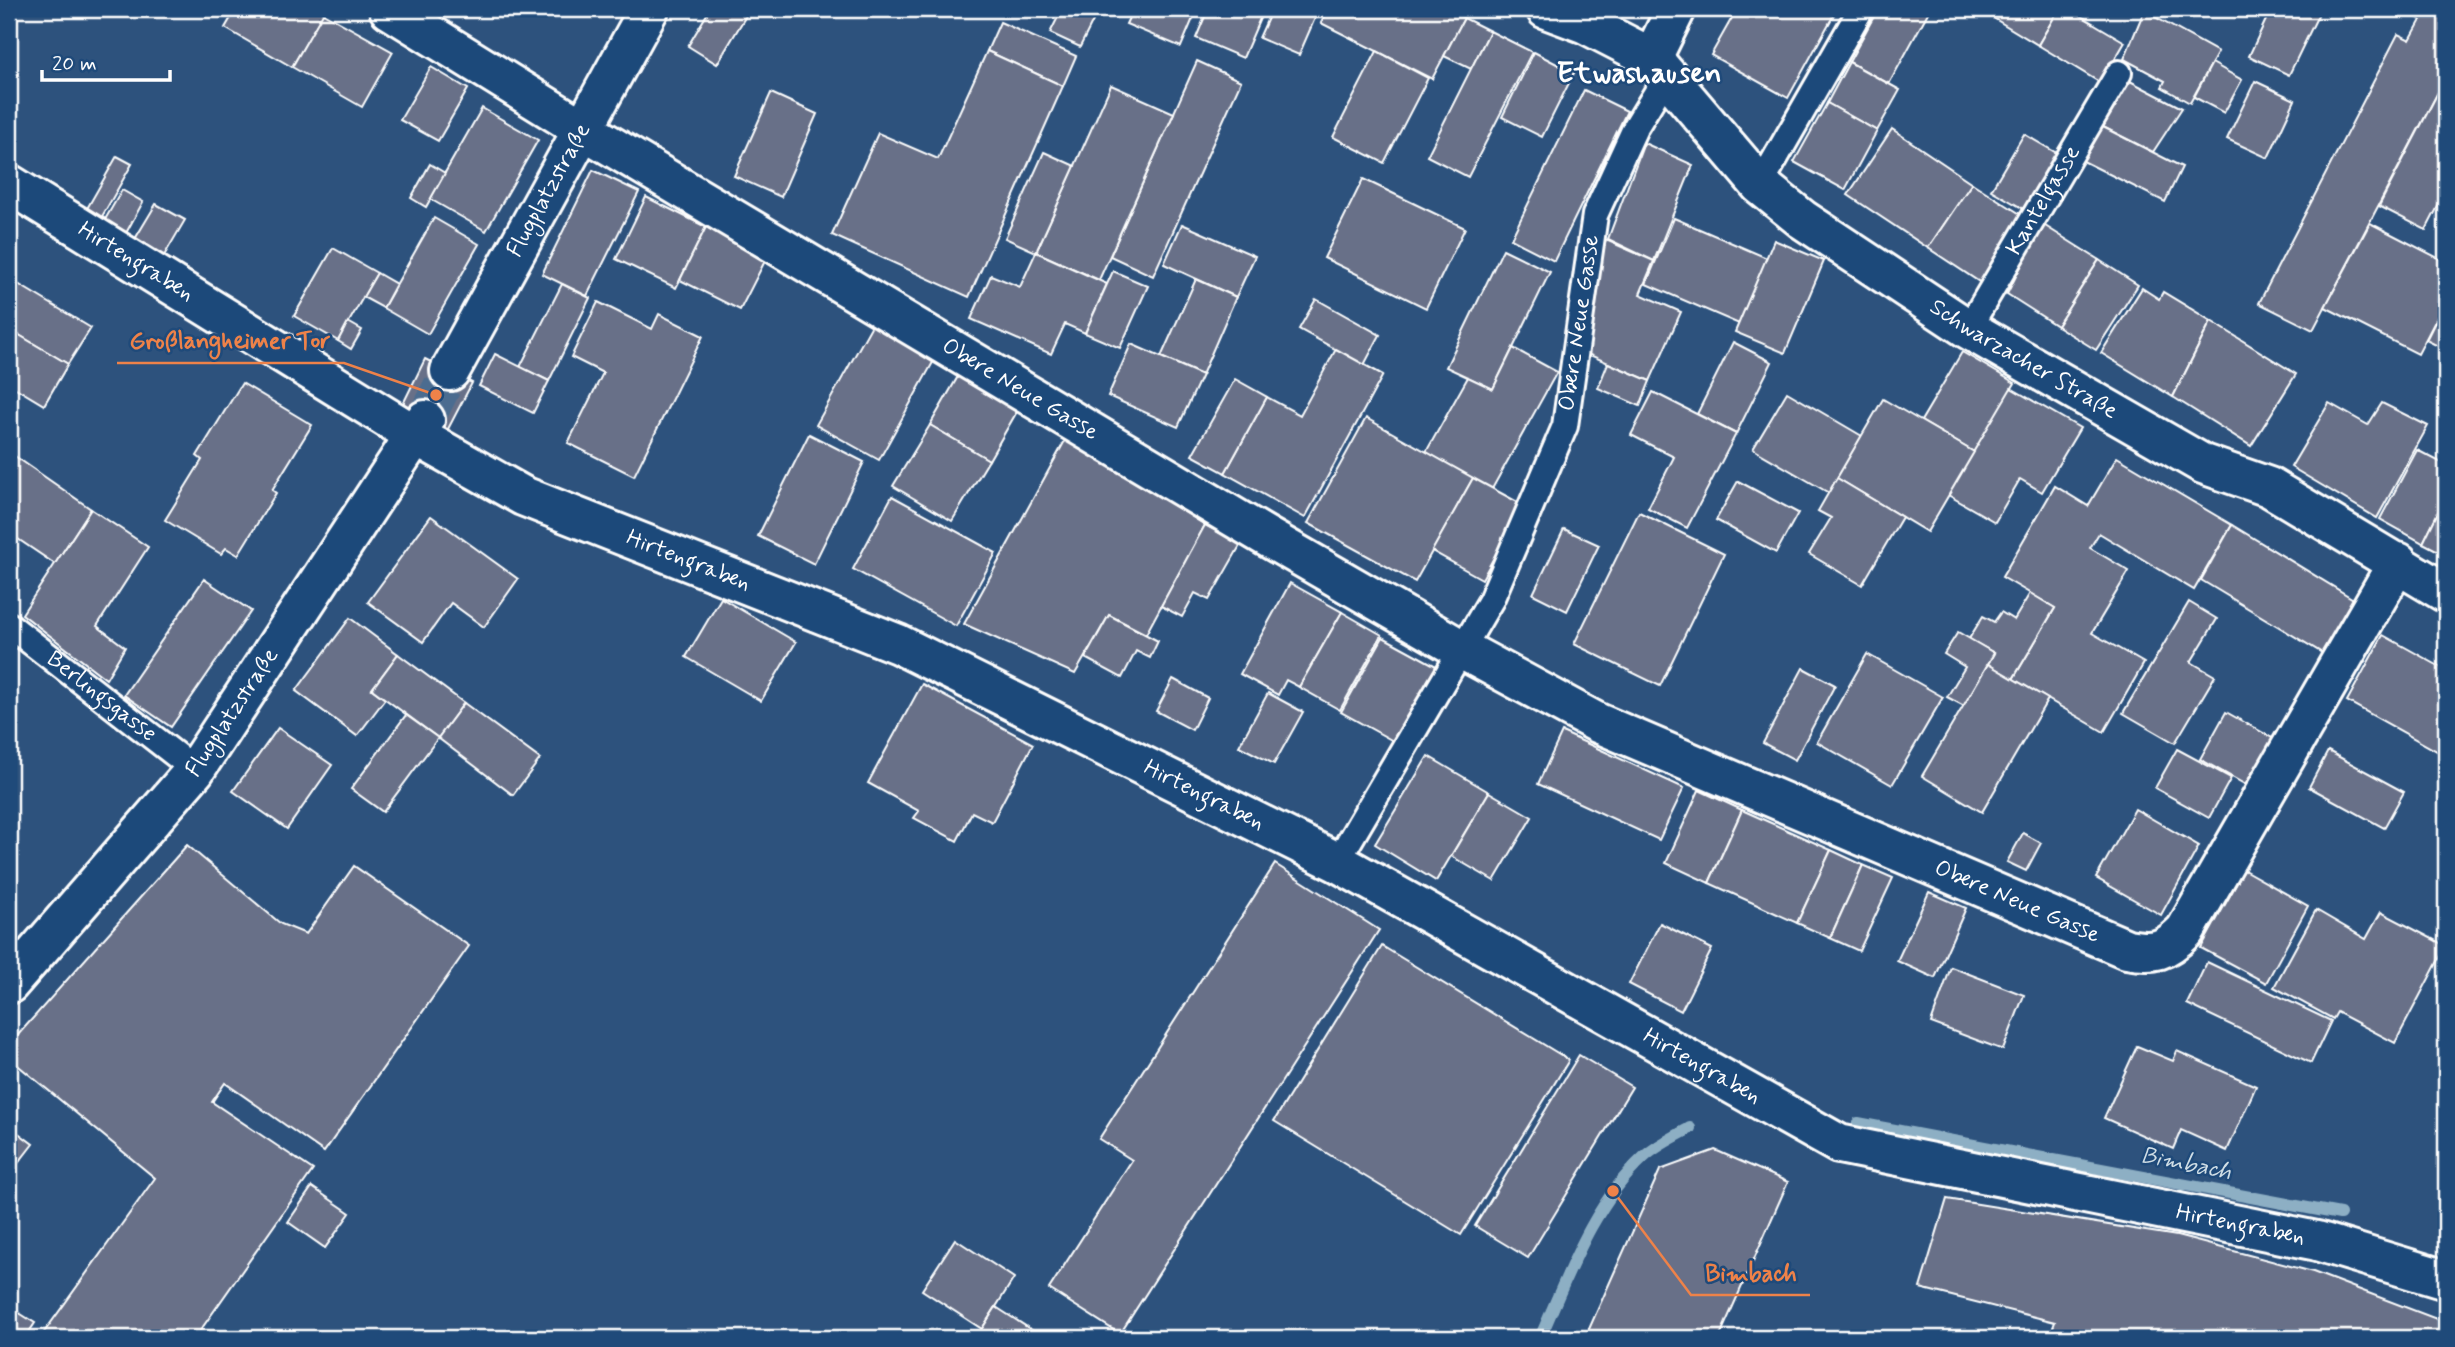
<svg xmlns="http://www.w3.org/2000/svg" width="2455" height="1347" viewBox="0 0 2455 1347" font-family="Mynerve,sans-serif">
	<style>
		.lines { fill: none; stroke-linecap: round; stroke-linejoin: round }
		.stream { stroke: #8dafc4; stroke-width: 12 }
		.building { fill: #677088; stroke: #fff; stroke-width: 2 }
		.street-tunnel { stroke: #4c6c90; stroke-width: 38; stroke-dasharray: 38 19; stroke-linecap: butt }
		.lane-casing { stroke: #fff; stroke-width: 30 }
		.street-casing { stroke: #fff; stroke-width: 44 }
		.lane { stroke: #1f4a7a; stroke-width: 24 }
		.street { stroke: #1f4a7a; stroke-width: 38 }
		.labels { text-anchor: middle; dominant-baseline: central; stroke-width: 5; stroke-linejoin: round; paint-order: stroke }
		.street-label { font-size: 23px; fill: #fff; stroke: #1f4a7a }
		.water-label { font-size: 24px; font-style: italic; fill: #d0dee6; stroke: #1f4a7a }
		.district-label { font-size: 30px; font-weight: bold; fill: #fff; stroke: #1f4a7a }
		.leader { fill: none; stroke: #ee8249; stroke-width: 2.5 }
		.callout-dot { fill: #ee8249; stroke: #1f4a7a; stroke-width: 2.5 }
		.callout-label { font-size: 24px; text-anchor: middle; font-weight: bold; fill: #ee8249; stroke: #1f4a7a; stroke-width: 5; stroke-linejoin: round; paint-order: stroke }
	</style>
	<rect width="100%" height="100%" fill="#2d527d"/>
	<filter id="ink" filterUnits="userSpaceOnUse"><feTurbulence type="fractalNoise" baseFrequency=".0143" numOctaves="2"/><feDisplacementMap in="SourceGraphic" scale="14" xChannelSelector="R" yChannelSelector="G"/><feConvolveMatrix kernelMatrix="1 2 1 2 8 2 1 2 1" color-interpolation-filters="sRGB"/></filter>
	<g filter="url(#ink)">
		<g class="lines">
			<!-- stream -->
			<g class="stream">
				<path d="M1858,1123L2340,1214"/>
				<path d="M1540,1338C1568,1275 1593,1204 1644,1157C1657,1145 1675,1137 1690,1128"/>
			</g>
		</g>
		<!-- building -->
		<g class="building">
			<path d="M236,9H326L292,67L225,28Z"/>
			<path d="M710,9H750L717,64L688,46Z"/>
			<path d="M1062,9H1079L1095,17L1080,47L1050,33Z"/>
			<path d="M1133,9H1197L1181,47L1126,24Z"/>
			<path d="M1208,9H1264L1243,58L1196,38Z"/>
			<path d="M1272,9H1319L1299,55L1259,38Z"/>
			<path d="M1328,9H1446L1464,18L1432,79L1321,23Z"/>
			<path d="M1737,9H1837L1788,98L1711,55Z"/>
			<path d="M1878,9H1930L1889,84L1849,62Z"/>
			<path d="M1994,9H2059L2038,45L1990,16Z"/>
			<path d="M2059,9H2069L2125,42L2101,83L2038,45Z"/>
			<path d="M2271,9H2321L2289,75L2249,56Z"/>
			<path d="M2402,9H2446V77L2313,330L2259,303L2398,34L2410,40L2421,20Z"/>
			<path d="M2144,11L2218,52L2190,103L2162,87L2165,81L2124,59Z"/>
			<path d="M323,13L393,52L362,107L292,67Z"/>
			<path d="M1464,18L1490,31L1471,69L1444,56Z"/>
			<path d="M1000,22L1076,56L1063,86L987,51Z"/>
			<path d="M1490,31L1532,52L1468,177L1427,156Z"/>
			<path d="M987,51L1063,86L969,297L832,235L878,133L938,159Z"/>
			<path d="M1377,51L1428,78L1384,163L1333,137Z"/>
			<path d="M1534,52L1574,73L1542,137L1502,117Z"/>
			<path d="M1197,61L1241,81L1153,276L1110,256Z"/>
			<path d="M1849,62L1900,90L1877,131L1827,103Z"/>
			<path d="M2212,63L2242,80L2224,113L2194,97Z"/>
			<path d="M431,67L468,89L438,141L400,120Z"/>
			<path d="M2446,77V191L2426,230L2379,206Z"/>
			<path d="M2128,80L2182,108L2153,152L2099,125Z"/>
			<path d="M2255,81L2295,100L2268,158L2227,139Z"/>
			<path d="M1111,85L1174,113L1099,280L1036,252Z"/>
			<path d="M1584,90L1627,111L1554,261L1511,239Z"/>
			<path d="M771,93L817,114L781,197L734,176Z"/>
			<path d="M1827,103L1877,131L1845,190L1794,162Z"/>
			<path d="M482,108L538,140L486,231L430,199Z"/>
			<path d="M2099,125L2182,167L2165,202L2079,159Z"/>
			<path d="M1892,129L1972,183L1928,248L1848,195Z"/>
			<path d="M2024,134L2060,155L2027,211L1991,190Z"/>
			<path d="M1644,143L1693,165L1654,261L1608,239Z"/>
			<path d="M1044,152L1075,166L1036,252L1005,238Z"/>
			<path d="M117,156L132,164L100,220L85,212Z"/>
			<path d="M430,164L445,173L426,207L411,198Z"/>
			<path d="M593,170L639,192L587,296L542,274Z"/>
			<path d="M1363,179L1465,228L1426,308L1324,258Z"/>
			<path d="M1972,183L2025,217L1981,283L1928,248Z"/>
			<path d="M122,190L143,202L125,235L103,223Z"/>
			<path d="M646,197L706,227L676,288L616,259Z"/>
			<path d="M156,204L185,220L161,261L132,244Z"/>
			<path d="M434,218L479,244L428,334L383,308Z"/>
			<path d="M1674,218L1767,258L1739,324L1646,284Z"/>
			<path d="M2370,223L2446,262V300L2418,354L2325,307Z"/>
			<path d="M1182,224L1255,256L1236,297L1164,264Z"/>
			<path d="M2042,224L2099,260L2057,326L2007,294Z"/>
			<path d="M706,227L767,257L740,310L680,280Z"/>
			<path d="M1606,240L1654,261L1640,294L1681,312L1650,381L1578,350Z"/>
			<path d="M1774,240L1824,261L1785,353L1735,332Z"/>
			<path d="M333,248L377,273L338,341L294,316Z"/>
			<path d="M1503,249L1550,272L1493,389L1446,367Z"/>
			<path d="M1036,252L1107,284L1085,333L1065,324L1051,354L971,319L991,275L1020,287Z"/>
			<path d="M2099,260L2138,285L2096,350L2057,326Z"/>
			<path d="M1113,271L1148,286L1120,348L1085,333Z"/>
			<path d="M377,273L396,284L383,308L363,297Z"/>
			<path d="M1196,279L1236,297L1202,375L1161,357Z"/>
			<path d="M13,281L91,328L68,364L9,329V288Z"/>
			<path d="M562,284L590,298L549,381L520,367Z"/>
			<path d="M2142,288L2159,299L2163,292L2211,321L2173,397L2101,353Z"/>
			<path d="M1316,299L1380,335L1364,365L1299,329Z"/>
			<path d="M2446,300V350L2426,340Z"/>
			<path d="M598,302L652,329L659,314L703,336L634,476L568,443L603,373L571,357Z"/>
			<path d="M2211,321L2296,374L2251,446L2173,397Z"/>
			<path d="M348,322L362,330L351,349L338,341Z"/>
			<path d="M873,323L936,357L879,460L816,425Z"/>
			<path d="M9,329L68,364L44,405L9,384Z"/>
			<path d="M1733,342L1772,362L1736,434L1697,414Z"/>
			<path d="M1131,344L1202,375L1178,427L1108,396Z"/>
			<path d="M1513,348L1557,372L1492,489L1426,452L1468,377L1493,389Z"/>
			<path d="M1336,349L1383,375L1305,518L1225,473L1267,397L1300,415Z"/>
			<path d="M1962,352L2015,383L1974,452L1921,421Z"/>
			<path d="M495,354L549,381L533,413L479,386Z"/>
			<path d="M425,359L472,383L447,431L401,408Z"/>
			<path d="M1608,363L1650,381L1640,406L1598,388Z"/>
			<path d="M960,373L1019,408L989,460L930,425Z"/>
			<path d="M1235,379L1267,397L1225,473L1192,455Z"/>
			<path d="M242,383L312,425L272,490L276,493L238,555L226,548L221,554L165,520L202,460L197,456Z"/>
			<path d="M2011,388L2080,428L2042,492L2020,479L1995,522L1948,495Z"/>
			<path d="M1653,392L1736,434L1687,528L1648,508L1674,457L1631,435Z"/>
			<path d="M1787,392L1862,436L1829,493L1753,449Z"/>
			<path d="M1883,399L1974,452L1927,532L1837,478Z"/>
			<path d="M2329,403L2368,425L2382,403L2428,426L2377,518L2291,467Z"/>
			<path d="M1366,418L1473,478L1415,582L1308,523Z"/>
			<path d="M930,425L989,460L952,521L893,486Z"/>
			<path d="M809,434L864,462L814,564L758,536Z"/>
			<path d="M1067,437L1205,525L1146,634L1109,615L1075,674L964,624Z"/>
			<path d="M2417,450L2446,465V496L2423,543L2380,519Z"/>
			<path d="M9,452L91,509L55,564L9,533Z"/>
			<path d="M2117,457L2232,525L2194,590L2099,533L2090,548L2129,571L2092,633L2144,663L2104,732L2013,679L2055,608L2002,577L2055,486L2088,506Z"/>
			<path d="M1473,478L1523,505L1482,579L1432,551Z"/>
			<path d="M1837,478L1902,517L1862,585L1809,554L1831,518L1818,511Z"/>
			<path d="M1738,481L1798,513L1776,553L1716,520Z"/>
			<path d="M892,496L996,553L956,626L853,569Z"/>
			<path d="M2446,496V555L2423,543Z"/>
			<path d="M91,509L148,547L97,626L125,647L106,679L22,614Z"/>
			<path d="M1639,512L1724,554L1660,686L1574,644Z"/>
			<path d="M431,516L518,579L484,627L451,603L423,642L368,602Z"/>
			<path d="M1205,525L1241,544L1209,600L1195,593L1182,617L1161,606Z"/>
			<path d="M2232,525L2360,603L2329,657L2201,580Z"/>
			<path d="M1564,529L1599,545L1567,611L1533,594Z"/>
			<path d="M204,579L251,611L171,727L124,695Z"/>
			<path d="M1290,583L1342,612L1299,687L1286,680L1278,695L1240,674Z"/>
			<path d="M2030,593L2055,608L2013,679L1988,664L1994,653L1969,639L1983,616L1994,622L2001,612L2014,620Z"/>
			<path d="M721,598L796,642L761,701L686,657Z"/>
			<path d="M2189,602L2217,619L2191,662L2215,676L2175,743L2123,713Z"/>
			<path d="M1342,612L1382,635L1340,710L1299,687Z"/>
			<path d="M1109,615L1158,641L1150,658L1136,651L1122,678L1085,658Z"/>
			<path d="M350,618L398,654L372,689L385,699L357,736L296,691Z"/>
			<path d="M1958,632L1994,653L1964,706L1947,697L1965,667L1944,654Z"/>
			<path d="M2383,635L2446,670V756L2347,701Z"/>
			<path d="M1383,637L1438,667L1395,742L1341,712Z"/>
			<path d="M398,654L464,703L438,738L372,689Z"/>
			<path d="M1867,654L1943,697L1892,785L1817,742Z"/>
			<path d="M1988,664L2048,699L1982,812L1922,776Z"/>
			<path d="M1803,668L1835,685L1795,760L1763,743Z"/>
			<path d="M1173,679L1208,698L1192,730L1156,711Z"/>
			<path d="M922,684L1033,744L992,822L972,812L957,841L914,818L919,811L868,783Z"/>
			<path d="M1268,693L1303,712L1274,764L1239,746Z"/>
			<path d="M464,703L540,759L513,795L438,738Z"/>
			<path d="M2226,712L2281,743L2255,790L2200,759Z"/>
			<path d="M406,715L438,738L383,812L351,789Z"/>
			<path d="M278,728L332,765L287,829L233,791Z"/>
			<path d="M1562,732L1684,788L1659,840L1538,784Z"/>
			<path d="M2177,749L2231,778L2209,818L2155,788Z"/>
			<path d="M2328,751L2404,792L2384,828L2309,787Z"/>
			<path d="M1428,756L1489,792L1436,881L1375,844Z"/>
			<path d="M1699,790L1742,810L1709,883L1666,863Z"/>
			<path d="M1489,792L1532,817L1494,881L1451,856Z"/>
			<path d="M2135,809L2199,846L2161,915L2096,878Z"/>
			<path d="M1742,810L1831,850L1797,923L1709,883Z"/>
			<path d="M2023,833L2041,843L2026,871L2007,862Z"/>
			<path d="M187,845L281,924L306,934L354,866L469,946L324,1152L225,1083L212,1102L313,1170L195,1338H40L155,1178L9,1058V1045Z"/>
			<path d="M1831,850L1863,865L1830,938L1797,923Z"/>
			<path d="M1275,864L1379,930L1120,1334L1049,1289L1132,1160L1099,1139Z"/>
			<path d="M1863,865L1893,878L1859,951L1830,938Z"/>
			<path d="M2244,870L2308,906L2266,983L2201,948Z"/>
			<path d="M1929,892L1966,908L1935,978L1897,961Z"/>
			<path d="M2316,910L2366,939L2381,912L2446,946L2395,1043L2337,1012L2333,1019L2274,987Z"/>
			<path d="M1660,923L1712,949L1681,1011L1629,984Z"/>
			<path d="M1382,946L1569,1060L1461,1235L1274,1121Z"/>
			<path d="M2207,962L2331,1021L2311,1063L2187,1004Z"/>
			<path d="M1951,967L2024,995L2003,1050L1931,1023Z"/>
			<path d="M2137,1046L2173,1061L2177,1051L2256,1086L2227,1151L2181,1130L2173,1149L2104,1118Z"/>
			<path d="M1579,1055L1632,1087L1528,1258L1475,1226Z"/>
			<path d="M9,1126L33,1144L9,1175Z"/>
			<path d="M1715,1150L1788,1182L1719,1338H1585L1660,1170Z"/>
			<path d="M312,1187L350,1213L325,1248L288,1222Z"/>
			<path d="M1947,1199L2177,1236L2313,1272L2442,1321L2435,1338H2049L2055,1322L1920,1288Z"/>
			<path d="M955,1239L1014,1278L982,1329L922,1290Z"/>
			<path d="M996,1307L1044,1338H976Z"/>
			<path d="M13,1309L35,1323L25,1338H9V1314Z"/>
		</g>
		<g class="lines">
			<!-- street-tunnel -->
			<path class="street-tunnel" d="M425,420L450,371"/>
			<defs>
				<g id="lane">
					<path d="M1760,185L1861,9"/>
					<path id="s1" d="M1968,329L2119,73"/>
					<path id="s2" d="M9,625L195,770"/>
					<path id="s3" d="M1337,862L1491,600L1565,426L1595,215L1635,128L1666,77"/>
				</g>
				<g id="street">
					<path id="s4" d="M389,9L581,128L1267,537L1461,649L1598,723L2127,949C2155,954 2165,951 2185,931L2398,562"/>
					<path id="s5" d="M1546,9L1586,24L1652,58L1760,185L1802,219L1968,329L2203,464L2269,487L2446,593"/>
					<path d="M1652,58L1676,9"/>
					<path id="s6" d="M9,184L415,435L523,496L898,644L1337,862L1839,1144L2317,1241L2446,1280"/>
					<path id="s7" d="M450,371L649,9"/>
					<path id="s8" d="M9,984L195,770L425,420"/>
				</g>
			</defs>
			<!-- lane casing -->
			<use href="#lane" class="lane-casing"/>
			<!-- street casing -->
			<use href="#street" class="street-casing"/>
			<!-- lane -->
			<use href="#lane" class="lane"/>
			<!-- street -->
			<use href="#street" class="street"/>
		</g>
	</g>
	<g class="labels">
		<!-- street labels -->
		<g class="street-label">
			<text stroke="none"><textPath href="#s7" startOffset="206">Flugplatzstraße</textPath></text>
			<text stroke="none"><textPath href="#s1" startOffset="149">Kantelgasse</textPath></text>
			<text stroke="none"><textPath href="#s6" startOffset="149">Hirtengraben</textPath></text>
			<text stroke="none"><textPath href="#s3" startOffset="597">Obere Neue Gasse</textPath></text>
			<text stroke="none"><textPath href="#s5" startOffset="600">Schwarzacher Straße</textPath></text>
			<text stroke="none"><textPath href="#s4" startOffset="737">Obere Neue Gasse</textPath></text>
			<text stroke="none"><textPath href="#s6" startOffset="779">Hirtengraben</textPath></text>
			<text stroke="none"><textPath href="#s2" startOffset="117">Berlingsgasse</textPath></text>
			<text stroke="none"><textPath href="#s8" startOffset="352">Flugplatzstraße</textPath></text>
			<text stroke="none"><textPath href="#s6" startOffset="1346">Hirtengraben</textPath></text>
			<text stroke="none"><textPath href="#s4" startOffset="1860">Obere Neue Gasse</textPath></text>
			<text stroke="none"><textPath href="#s6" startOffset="1913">Hirtengraben</textPath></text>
			<text stroke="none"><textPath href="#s6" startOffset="2480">Hirtengraben</textPath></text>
		</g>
		<!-- water labels -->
		<g class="water-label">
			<text transform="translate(2186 1164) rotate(11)">Bimbach</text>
		</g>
		<!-- district labels -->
		<g class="district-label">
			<text x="1639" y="73">Etwashausen</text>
		</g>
	</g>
	<!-- callouts -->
	<path class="leader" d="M436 395L344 363H117M1613 1191L1691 1295H1810"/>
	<g class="callout-dot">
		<circle cx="436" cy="395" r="7"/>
		<circle cx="1613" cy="1191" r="7"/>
	</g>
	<g class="callout-label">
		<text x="230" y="348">Großlangheimer Tor</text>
		<text x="1751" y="1281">Bimbach</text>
	</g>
	<!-- margin -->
	<rect width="2455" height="1347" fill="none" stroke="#1f4a7a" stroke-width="35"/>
	<rect x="18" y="18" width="2420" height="1312" fill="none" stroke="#fff" stroke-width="2.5" filter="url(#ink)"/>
	<!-- scale -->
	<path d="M42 70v10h128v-10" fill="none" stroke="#ffffff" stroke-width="3.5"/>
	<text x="52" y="70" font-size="21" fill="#ffffff" stroke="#1f4a7a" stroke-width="5" paint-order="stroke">20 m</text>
</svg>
